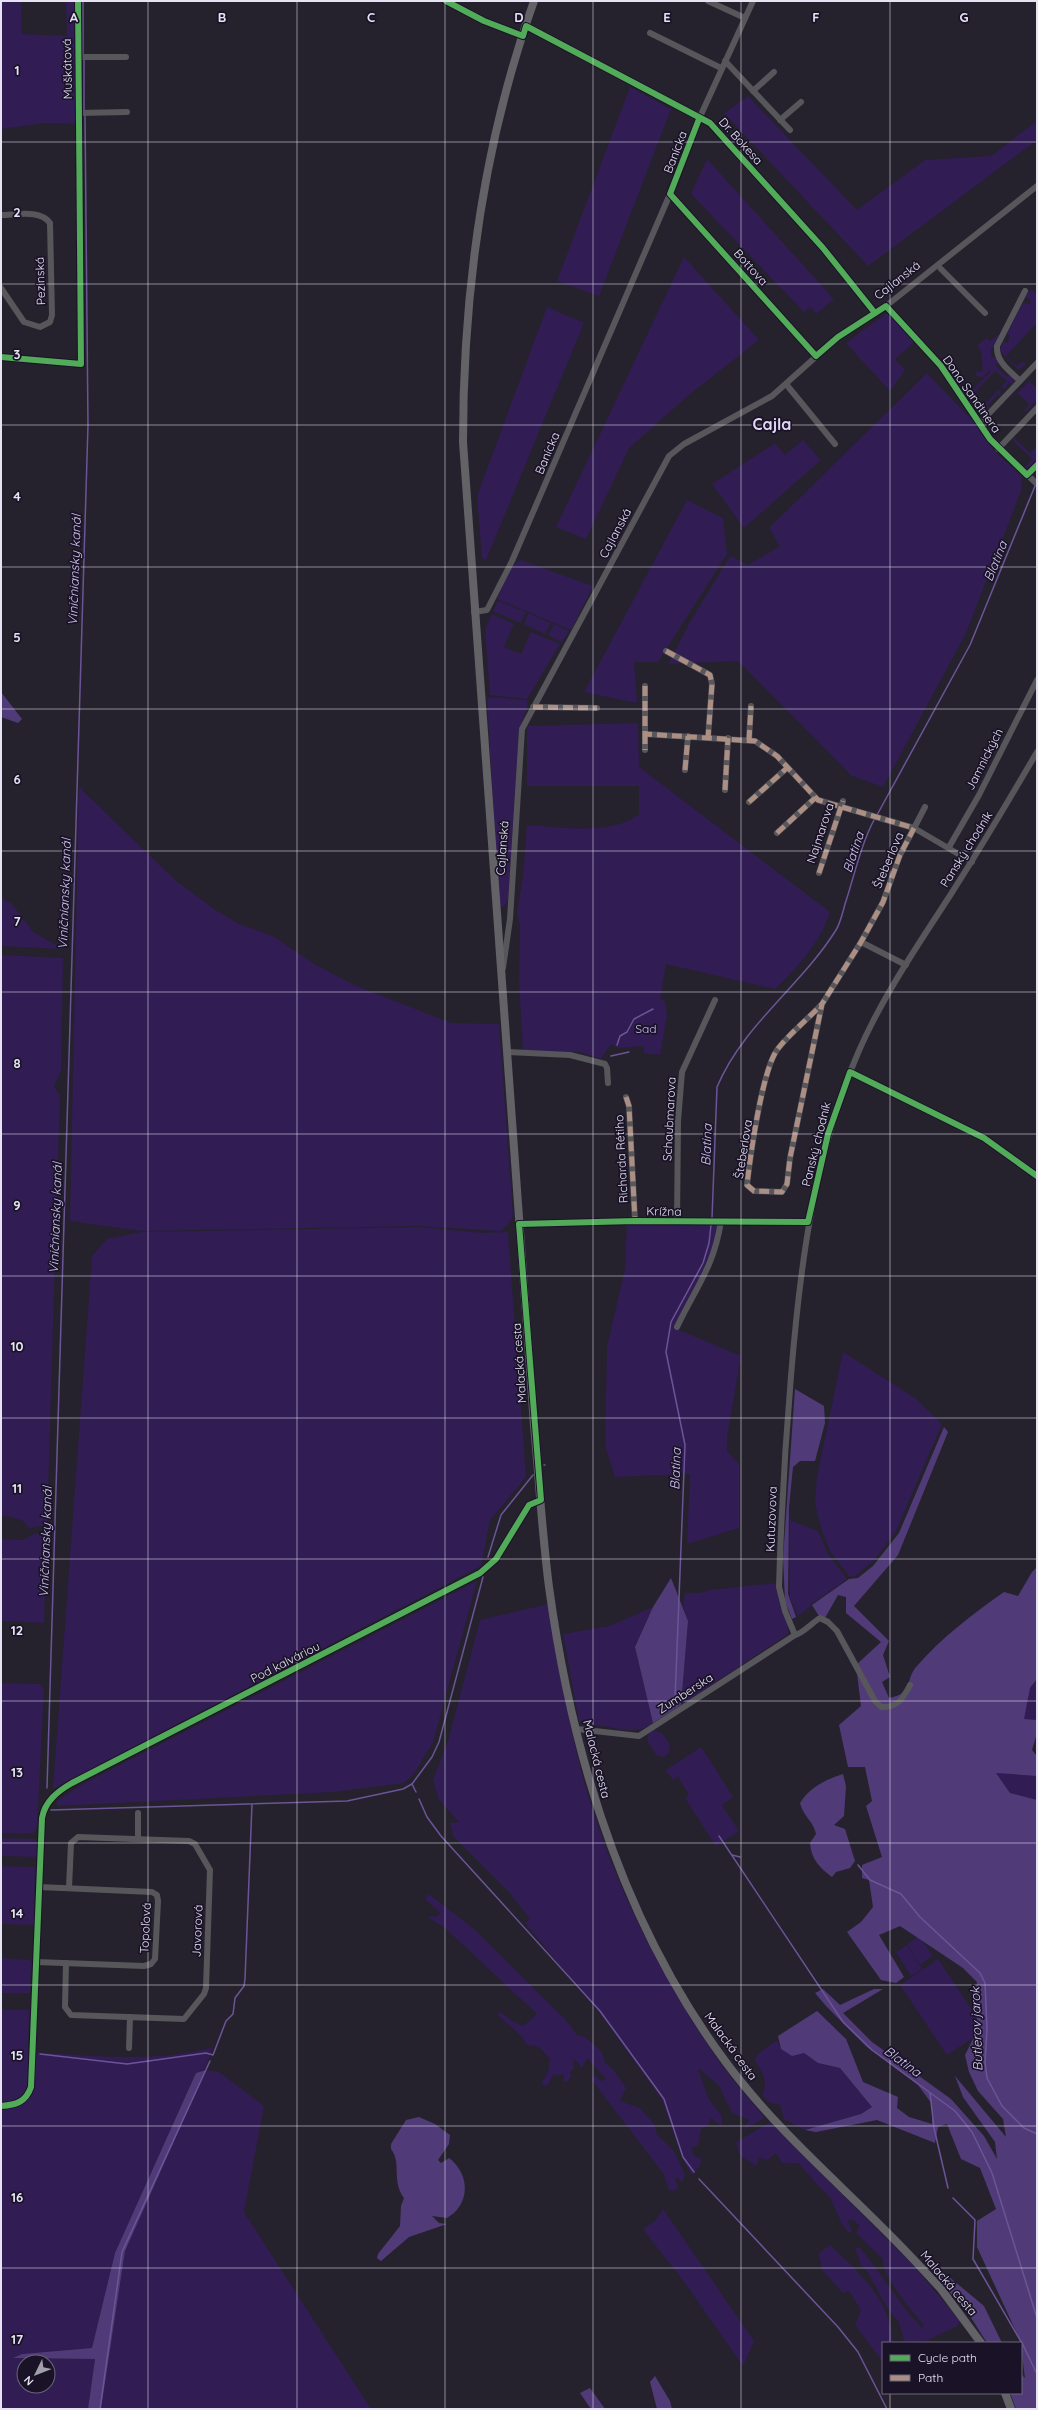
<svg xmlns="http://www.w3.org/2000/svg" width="1038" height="2410" viewBox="0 0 1038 2410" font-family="Quicksand,sans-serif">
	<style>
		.green { fill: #311c54; fill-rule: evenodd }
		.forest { fill: #503b78 }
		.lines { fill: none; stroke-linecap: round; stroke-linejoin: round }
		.stream { stroke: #6b5597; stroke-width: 1.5 }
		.minor { stroke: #57565a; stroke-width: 6 }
		.secondary { stroke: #636267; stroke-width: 8 }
		.quiet { stroke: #ac8f84; stroke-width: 5; stroke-dasharray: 10 5; stroke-linecap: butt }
		.cycleway-casing { stroke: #1a1328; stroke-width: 8 }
		.cycleway { stroke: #51ab58; stroke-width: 6 }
		.grid { fill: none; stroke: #e6e3f2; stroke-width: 1; stroke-opacity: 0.55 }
		.labels { text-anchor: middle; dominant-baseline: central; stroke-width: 3.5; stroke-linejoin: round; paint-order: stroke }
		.street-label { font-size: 12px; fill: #e6e3f2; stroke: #1a1328 }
		.park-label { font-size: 12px; fill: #cebdf9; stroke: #1a1328 }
		.water-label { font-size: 13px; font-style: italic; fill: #d3c8f1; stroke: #1a1328 }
		.district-label { font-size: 16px; font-weight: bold; fill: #e0d9f6; stroke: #1a1328 }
		.grid-label { font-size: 13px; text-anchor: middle; font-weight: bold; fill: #e6e3f2; stroke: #1a1328; stroke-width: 3.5; stroke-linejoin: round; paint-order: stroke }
	</style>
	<rect width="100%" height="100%" fill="#25222d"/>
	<!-- green -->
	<g class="green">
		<path d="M1,1H21L22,34L67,36L66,1H75L76,124L44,123L1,129Z"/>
		<path d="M630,87L671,109L599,296L557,281Z"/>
		<path d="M748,96L857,210L925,160L991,156L1037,121V140L868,266L724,113Z"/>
		<path d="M707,159L834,299L816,314L811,307L804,312L691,194Z"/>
		<path d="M684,257L759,340L690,394L629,448L586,539L556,527Z"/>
		<path d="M1031,289L1037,295V323L1006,356L1017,366L1023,361L1026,363L1019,370L1000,351L1003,341L1007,343L1010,336L1007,334L1023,303L1030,304L1031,301L1025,296Z"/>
		<path d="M547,307L584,323L486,560L482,558L477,496Z"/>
		<path d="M888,312L914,342L895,359L905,370L890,391L846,343Z"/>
		<path d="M999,334L995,347H991V358L995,357L998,362L995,365L1007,377L1010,375L1014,381L1012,385L1009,382L1006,386L1008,389L1001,387L1007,381L995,371L973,394L984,405L999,389L1001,396L998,394L987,406L990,408L984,409L969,394L991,371L989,370L983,377L976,376L975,372L983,371L981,351L977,345L987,338L990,341Z"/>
		<path d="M927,373L978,426L994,451L1022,476L1021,491L966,633L883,787L852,776L738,661L668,664L690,622L730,556L748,565L780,546L769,528Z"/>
		<path d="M1029,381L1037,389V400L1025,412L1024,411L1029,404L1018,394L1012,399Z"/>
		<path d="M1013,437L1030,453L1037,446V463L1028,470L1025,467L1032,459L1013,441Z"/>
		<path d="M803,440L821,460L744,528L712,484L775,443L785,455Z"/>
		<path d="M687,500L723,518L727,554L658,662H634L637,703L584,692Z"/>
		<path d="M520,560L593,586L571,630L497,599L510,568Z"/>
		<path d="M498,601L526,612L521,623L493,611Z"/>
		<path d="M528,613L551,623L545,634L524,624Z"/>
		<path d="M492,614L514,624L504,647L521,654L531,632L560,644L527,699L490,695L485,629Z"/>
		<path d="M554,624L569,631L562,642L548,635Z"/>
		<path d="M487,697L527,700V707L519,730L508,901L503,907L499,906Z"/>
		<path d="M638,723L639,767L830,912C820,943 798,967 775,989L666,964L660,999L665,1001L667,1015L660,1055L644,1053L643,1046L617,1048L611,1044L601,1059L581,1052L523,1051L519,981L520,926L517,912L523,878L527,825C560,827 612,836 639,814V786H527V726Z"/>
		<path d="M79,784L82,790L175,880L214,909L239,924L273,936L314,964L354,985L451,1023L499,1024L513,1215C512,1222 506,1226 501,1231L418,1226L141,1231L70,1221Z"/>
		<path d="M1,898L12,904L33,932L63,949L1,946Z"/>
		<path d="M1,955L63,958L61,1070L54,1087L60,1095L47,1525L29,1528L22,1520L1,1515Z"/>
		<path d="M627,1219L720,1222L718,1240L677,1327L679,1330L741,1356L727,1437V1451L739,1464V1528L687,1544L690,1474L615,1477L605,1445L607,1347L625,1269Z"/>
		<path d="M419,1227L483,1233L508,1232L526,1477L490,1520L481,1566L53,1789L92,1256L107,1239L142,1232Z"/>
		<path d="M843,1352L915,1398L942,1424L896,1531L874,1560L854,1577L849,1576L830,1551L822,1531L815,1504L817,1477Z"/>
		<path d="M790,1520L818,1531L828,1554L847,1579L810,1605L811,1606L798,1616L790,1598Z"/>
		<path d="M45,1531L47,1534L44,1623L1,1621V1539L23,1540L34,1534Z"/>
		<path d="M477,1581L433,1742L414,1774L404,1783L333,1792L57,1806V1801L83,1784Z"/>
		<path d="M777,1583C778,1600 790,1620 788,1634L681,1705L688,1621L683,1606L685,1593H700L709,1590Z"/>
		<path d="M548,1604C558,1660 567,1716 581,1770C610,1878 658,1973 721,2064C734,2083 751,2100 765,2118L743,2130L749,2120L732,2113L719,2086L698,2068L708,2098L721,2115L722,2127L711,2118L708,2125L701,2129L698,2145L691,2148L695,2157L701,2158L700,2166L692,2175L682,2157L662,2099L599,2012L525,1923L530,1919L508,1891L453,1836L450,1823L459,1822L439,1800L433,1780L448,1741L480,1620Z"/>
		<path d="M653,1607L635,1647L653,1723C637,1735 620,1729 603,1726C594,1725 587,1725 579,1721L563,1634L609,1626Z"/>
		<path d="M1037,1679V1720L1023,1719L1030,1688Z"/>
		<path d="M1,1683L39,1684L44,1689L37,1827L33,1833H1Z"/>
		<path d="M654,1730C663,1731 671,1743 670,1752L664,1757L656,1755L648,1742L647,1735Z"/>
		<path d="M701,1747L733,1797L722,1805L739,1831L716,1846L685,1798L689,1795L678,1777L673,1780L666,1770Z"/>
		<path d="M995,1773L1037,1776V1800L1010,1793Z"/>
		<path d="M1,1838L35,1839L37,1843V1857L1,1856Z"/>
		<path d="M1,1866L35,1867L34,1925L1,1924Z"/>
		<path d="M429,1894L474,1929L566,2020L577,2035L585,2037L602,2052L605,2063L613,2069L626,2088L620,2101L640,2108L655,2125L657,2135L673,2150L685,2174L682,2183L677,2177L675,2180L678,2186L675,2191L669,2190L663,2173L591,2079L595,2075L601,2081L606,2079L587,2058L582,2068L573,2058L574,2068L570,2072L571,2077L566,2082L563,2081L564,2074L555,2076L554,2073L547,2086L541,2084L548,2072L550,2059L539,2047L527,2045L522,2037L497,2014L500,2012L514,2022L523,2026L537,2014L445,1928L429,1918L431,1916L437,1917L441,1913L426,1900V1897Z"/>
		<path d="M919,1936L933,1956L920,1965L907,1944Z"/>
		<path d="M907,1945L922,1969L911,1976L896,1952Z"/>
		<path d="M1,1958L29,1960L31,1962L30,1993H1Z"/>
		<path d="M938,1959L985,2030L947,2055L900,1985Z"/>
		<path d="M1,2009L29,2010L28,2052C89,2055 154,2064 213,2047L205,2069L196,2073L115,2253L92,2348L22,2354L14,2358L95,2359L88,2409H1ZM24,2362H48V2386H24Z"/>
		<path d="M777,2040L781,2049L804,2053L818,2063L840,2068L872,2107L861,2114L805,2130L784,2119L780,2105L768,2102L762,2095C769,2082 762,2073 755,2060L758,2054Z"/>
		<path d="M206,2070L219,2072L264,2106L244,2212L371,2409H101L125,2251Z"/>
		<path d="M770,2122L914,2266L960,2321L957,2326L922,2343L904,2341L899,2322L889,2311L867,2271L861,2265L855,2248H860C882,2274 898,2303 922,2328L924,2325C913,2312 880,2274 883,2259L856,2233L860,2226L852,2219L848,2220L852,2232H848L841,2222L831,2199L798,2163H782L776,2153L768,2160L759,2157L757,2166L740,2156L736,2142Z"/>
		<path d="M663,2209L754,2341L743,2366L685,2283L643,2229L655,2221Z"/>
		<path d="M830,2245C860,2273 890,2299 893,2343H883V2362L855,2325L861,2310L849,2291L843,2293L822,2270L819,2253Z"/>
	</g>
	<!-- forest -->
	<g class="forest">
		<path d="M1,692L22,719L18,723L1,717Z"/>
		<path d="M795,1389L824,1406L825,1423L815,1461H800L793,1467L789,1507L788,1594L796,1617L792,1619L785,1601L783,1558Z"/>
		<path d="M944,1427L948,1432L898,1555L854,1606L889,1641L883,1655L890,1677L882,1682L889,1698C915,1693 904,1680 917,1666C941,1638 974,1613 1004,1592L1018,1596L1032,1572L1037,1567V1679L1030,1688L1024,1719L1037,1720V1733L1032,1750L1037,1756V1776L996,1773L1010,1793L1037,1800V2409H1016L1010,2393H1021V2374L1025,2378L1020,2340L977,2247V2221L996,2209L980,2168L961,2159L947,2124L938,2127L935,2143L877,2120L816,2132L805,2130L861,2114L872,2107L840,2068L818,2063L804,2053L792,2056L781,2049L778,2036L817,2011L846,2039L863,2082L898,2097L897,2108L909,2117L932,2124V2104L918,2085L867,2047L826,2006L815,1993L823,1989L840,2005L874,1989H883L843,2013L872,2042L951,2099L984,2136L997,2159L995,2142L963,2097L955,2076L1006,2137L1003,2119L978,2091L969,2072L965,2055L978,2029L975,2001L977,1982L963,1968L900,1926L879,1935L904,1977L896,1983L881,1980L847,1932L861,1922L873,1907L869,1880L862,1878V1865L882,1857L866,1806L872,1801L865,1767H848L839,1725L861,1706L856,1665L881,1642L846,1613V1597L838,1595L825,1618L819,1616L812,1605L849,1579L858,1578L873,1566L899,1533Z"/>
		<path d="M671,1578L688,1621L681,1705L653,1723L635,1647L653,1607Z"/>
		<path d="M843,1774L846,1786L844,1816L834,1825L845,1829L855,1861L850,1868L836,1872L832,1877C820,1868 811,1859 810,1843L816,1834C814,1822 803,1816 800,1803C810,1787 825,1780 843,1774Z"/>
		<path d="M206,2070L125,2251L101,2409H88L95,2359L13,2358L22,2354L92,2348L115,2253L196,2073Z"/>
		<path d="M419,2117L435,2124L450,2135L449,2144L438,2160L441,2163L449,2158C471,2175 470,2205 447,2218L432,2216L439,2223L447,2224L409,2237L381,2261L377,2258L378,2254L400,2226L401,2206L404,2198C391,2180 402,2163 391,2149V2144L406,2120Z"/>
		<path d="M936,2266L984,2306L1002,2343H987L970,2316L931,2270Z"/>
		<path d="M655,2376L670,2401L672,2409H657L650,2382Z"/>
		<path d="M590,2388L605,2409H591L580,2393Z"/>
	</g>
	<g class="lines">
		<!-- stream -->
		<g class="stream">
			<path d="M83,1V55"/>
			<path d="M84,58V111"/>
			<path d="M877,815L970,645L1035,486"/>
			<path d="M617,1045L620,1036L627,1032L634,1019L653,1009"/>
			<path d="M611,1056L629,1052"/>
			<path d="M712,1218L717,1087C743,1025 801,986 836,930C841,922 843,910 846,901C855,873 861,844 875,818"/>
			<path d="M544,1465H545"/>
			<path d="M488,1557L501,1515L533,1475"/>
			<path d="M675,1700L685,1445L666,1352L671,1322L703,1263L709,1243L711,1225"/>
			<path d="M412,1784L416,1792"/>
			<path d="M47,1788L88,425L85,114"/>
			<path d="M419,1799L427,1817L441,1836L600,2011L664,2099L683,2157L694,2172"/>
			<path d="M51,1810L347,1801L403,1789L412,1784L432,1757L439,1742L483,1577"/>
			<path d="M719,1836L843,2022L872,2050L955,2111L972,2132L992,2173L1037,2318"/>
			<path d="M732,1855L740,1857"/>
			<path d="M858,1865L870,1880L901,1894L920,1917L980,1973L985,1983L987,2029L985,2062L987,2078L1002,2106L1024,2128L1037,2134"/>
			<path d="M40,2054L127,2064L206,2053L213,2055L226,2021L233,2014L235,1998L244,1986L245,1979L252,1804"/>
			<path d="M930,2093L934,2128L948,2188"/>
			<path d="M699,2179L838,2327L858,2352L887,2409"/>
			<path d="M953,2198L975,2220L973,2259L1023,2345L1037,2374"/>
			<path d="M100,2409L122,2252L210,2061"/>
		</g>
		<!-- minor -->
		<g class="minor">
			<path d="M78,1L79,113L127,112"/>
			<path d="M708,1L745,18"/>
			<path d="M526,26L710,123L823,248L875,313"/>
			<path d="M650,33L721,68"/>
			<path d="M78,57H126"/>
			<path d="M725,61L790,130"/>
			<path d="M753,91L774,72"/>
			<path d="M780,120L801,102"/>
			<path d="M670,194L816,356"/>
			<path d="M1,215C16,215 40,209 50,223L52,315L50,322L40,327L24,322L1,288"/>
			<path d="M941,269L985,313"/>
			<path d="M886,306L941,366L990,439L1037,484"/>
			<path d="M1020,381C1009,370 996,362 997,346L1025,291"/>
			<path d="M786,384L835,444"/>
			<path d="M980,423L1037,363"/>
			<path d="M998,449L1037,408"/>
			<path d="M474,612L487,610L512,561L670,194L699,119L753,1"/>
			<path d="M666,651L710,675L712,684L708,738"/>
			<path d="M645,686V734L755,741L777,756L818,800L914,828L972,862"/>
			<path d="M533,707L597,708"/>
			<path d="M645,734V750"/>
			<path d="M749,740L751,706"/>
			<path d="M685,770L688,736"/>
			<path d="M725,790L728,738"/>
			<path d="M749,802L787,768"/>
			<path d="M777,833L815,798"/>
			<path d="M949,847L979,795L1037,680"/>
			<path d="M819,873L843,801"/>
			<path d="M861,942L906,965"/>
			<path d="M503,968L510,919L522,729L669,456L684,444L772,396L838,337L886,306L1037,186"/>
			<path d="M822,1004C808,1019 788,1035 777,1050C762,1071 750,1157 747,1185L754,1191L782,1192L787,1184L790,1158L822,1004L861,942L883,902L900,855L925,807"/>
			<path d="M507,1052L570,1055L605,1064L607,1068L608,1083"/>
			<path d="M626,1097L629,1106L635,1221"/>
			<path d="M677,1222L678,1121L682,1072L715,1000"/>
			<path d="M519,1224L635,1221L808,1222"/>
			<path d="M677,1327C696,1287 714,1267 721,1221"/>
			<path d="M795,1635L785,1611L779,1587C781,1517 785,1447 791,1376C800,1266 814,1155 858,1053C882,997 918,945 951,894C981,847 1009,800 1037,752"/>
			<path d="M577,1729L639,1736L795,1635C802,1634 813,1622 820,1618L828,1622L837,1631L875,1701L881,1707C897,1708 903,1699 910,1685"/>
			<path d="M138,1839V1813"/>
			<path d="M36,1962L144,1966L151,1964L155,1959L158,1901L157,1895L152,1892L39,1887"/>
			<path d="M66,1963L65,2007L71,2015L184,2019L204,1994L206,1988L210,1870L195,1844L189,1841L78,1837L71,1843L69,1888"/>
			<path d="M129,2048L130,2017"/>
			<path d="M29,2093L32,2081L42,1818C45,1801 58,1791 72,1783L480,1573L496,1559L529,1505L541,1500"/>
		</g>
		<!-- secondary -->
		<g class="secondary">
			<path d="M534,1C484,141 463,293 463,442L534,1425C539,1479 542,1533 549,1587C572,1756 622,1922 725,2061C780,2136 854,2195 916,2262L941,2289L981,2343"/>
			<path d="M1005,2393L1011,2409"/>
		</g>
		<!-- quiet -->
		<g class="quiet">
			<path d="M666,651L710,675L712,684L708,738"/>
			<path d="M645,686V734L755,741L777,756L818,800L914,828L900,855L883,902L861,942L822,1004L790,1158L787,1184L782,1192L754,1191L747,1185C750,1157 762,1071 777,1050C788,1035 808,1019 822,1004"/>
			<path d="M533,707L597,708"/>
			<path d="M645,734V750"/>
			<path d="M749,740L751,706"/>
			<path d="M685,770L688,736"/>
			<path d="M725,790L728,738"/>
			<path d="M749,802L787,768"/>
			<path d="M777,833L815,798"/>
			<path d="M819,873L843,801"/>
			<path d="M626,1097L629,1106L635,1221"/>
		</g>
		<defs>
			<g id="cycleway">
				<path d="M446,1L484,21L523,36L526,26L710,123L823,248L875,313"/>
				<path d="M699,119L670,194L816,356L838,337L886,306L941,366L990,439L1027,475L1037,465"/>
				<path d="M1,357L81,364L78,1"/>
				<path d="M1,2106C16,2105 26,2102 31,2087L42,1818C45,1801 58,1791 72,1783L480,1573L496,1559L529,1505L541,1500L519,1224L635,1221L808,1222L828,1134L850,1072L984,1138L1037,1176"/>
			</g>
		</defs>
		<!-- cycleway casing -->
		<use href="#cycleway" class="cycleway-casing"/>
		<!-- cycleway -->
		<use href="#cycleway" class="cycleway"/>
	</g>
	<!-- grid -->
	<path class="grid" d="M148,1V2409M297,1V2409M445,1V2409M593,1V2409M741,1V2409M890,1V2343M1,142H1037M1,284H1037M1,425H1037M1,567H1037M1,709H1037M1,851H1037M1,992H1037M1,1134H1037M1,1276H1037M1,1418H1037M1,1559H1037M1,1701H1037M1,1843H1037M1,1985H1037M1,2126H1037M1,2268H1037M890,2393V2409"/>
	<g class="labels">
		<!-- street labels -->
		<g class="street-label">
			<text transform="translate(67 69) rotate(-91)">Muškátová</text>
			<text transform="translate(741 141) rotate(48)">Dr. Bokesa</text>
			<text transform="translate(675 152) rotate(-69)">Banícka</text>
			<text transform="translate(751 267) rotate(48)">Bottova</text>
			<text transform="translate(897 280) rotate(-38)">Cajlanská</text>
			<text transform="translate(40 281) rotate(-92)">Pezinská</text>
			<text transform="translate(972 394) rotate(55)">Dona Sandtnera</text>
			<text transform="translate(547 453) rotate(-67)">Banícka</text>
			<text transform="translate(615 533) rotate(-62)">Cajlanská</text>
			<text transform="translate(984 759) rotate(-63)">Jamnických</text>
			<text transform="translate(820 833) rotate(-72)">Najmarova</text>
			<text transform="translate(502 848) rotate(-86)">Cajlanská</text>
			<text transform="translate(966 849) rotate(-58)">Panský chodník</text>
			<text transform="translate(888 860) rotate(-67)">Šteberlova</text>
			<text transform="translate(669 1119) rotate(-87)">Schaubmarova</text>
			<text transform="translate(816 1144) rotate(-76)">Panský chodník</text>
			<text transform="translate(743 1149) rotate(-81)">Šteberlova</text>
			<text transform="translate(621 1159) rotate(-93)">Richarda Rétiho</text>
			<text transform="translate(664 1211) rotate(1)">Krížna</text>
			<text transform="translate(519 1363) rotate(-94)">Malacká cesta</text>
			<text transform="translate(771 1519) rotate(-88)">Kutuzovova</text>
			<text transform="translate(285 1662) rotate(-27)">Pod kalváriou</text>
			<text transform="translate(685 1693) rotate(-33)">Zumberska</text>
			<text transform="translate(597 1759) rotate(76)">Malacká cesta</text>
			<text transform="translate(145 1928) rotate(-87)">Topoľová</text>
			<text transform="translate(197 1931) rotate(-88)">Javorová</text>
			<text transform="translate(731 2046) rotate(54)">Malacká cesta</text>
			<text transform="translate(949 2283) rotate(50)">Malacká cesta</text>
		</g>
		<!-- park labels -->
		<g class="park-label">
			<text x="646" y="1028">Sad</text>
		</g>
		<!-- water labels -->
		<g class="water-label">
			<text transform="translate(995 561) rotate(-68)">Blatina</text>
			<text transform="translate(74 570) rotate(-88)">Viničniansky kanál</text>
			<text transform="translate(853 852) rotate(-72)">Blatina</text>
			<text transform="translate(64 894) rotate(-88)">Viničniansky kanál</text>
			<text transform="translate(706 1145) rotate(-88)">Blatina</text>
			<text transform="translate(55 1218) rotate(-88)">Viničniansky kanál</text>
			<text transform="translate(675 1469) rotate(-88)">Blatina</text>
			<text transform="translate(45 1542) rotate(-88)">Viničniansky kanál</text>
			<text transform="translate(976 2029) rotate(-92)">Butlerov jarok</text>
			<text transform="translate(903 2061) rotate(36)">Blatina</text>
		</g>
		<!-- district labels -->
		<g class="district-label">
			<text x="772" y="424">Cajla</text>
		</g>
	</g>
	<g class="grid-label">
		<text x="74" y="22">A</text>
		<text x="222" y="22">B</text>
		<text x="371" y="22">C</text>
		<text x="519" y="22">D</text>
		<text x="667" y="22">E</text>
		<text x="816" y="22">F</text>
		<text x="964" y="22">G</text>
		<text x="17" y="75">1</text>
		<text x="17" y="217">2</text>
		<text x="17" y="359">3</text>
		<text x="17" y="501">4</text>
		<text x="17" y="642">5</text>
		<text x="17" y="784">6</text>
		<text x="17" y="926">7</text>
		<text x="17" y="1068">8</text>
		<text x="17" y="1210">9</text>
		<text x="17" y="1351">10</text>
		<text x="17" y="1493">11</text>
		<text x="17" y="1635">12</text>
		<text x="17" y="1777">13</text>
		<text x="17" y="1918">14</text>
		<text x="17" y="2060">15</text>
		<text x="17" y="2202">16</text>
		<text x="17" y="2344">17</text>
	</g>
	<!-- border -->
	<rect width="1038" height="2410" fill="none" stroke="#e6e3f2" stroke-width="4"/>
	<!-- legend -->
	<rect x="882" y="2342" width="140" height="52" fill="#1a1328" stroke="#6c6679"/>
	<rect x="890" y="2355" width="20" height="6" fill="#51ab58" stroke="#6c6679"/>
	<text x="918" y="2362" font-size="12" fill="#e6e3f2">Cycle path</text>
	<rect x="890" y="2375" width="20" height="6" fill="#ac8f84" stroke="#6c6679"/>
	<text x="918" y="2382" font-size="12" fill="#e6e3f2">Path</text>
	<!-- north arrow -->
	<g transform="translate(36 2374) rotate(227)"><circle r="19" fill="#1a1328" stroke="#6c6679"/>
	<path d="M0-3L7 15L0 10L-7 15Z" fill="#a29fad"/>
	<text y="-6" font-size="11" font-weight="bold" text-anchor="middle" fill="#e6e3f2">N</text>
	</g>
</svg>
